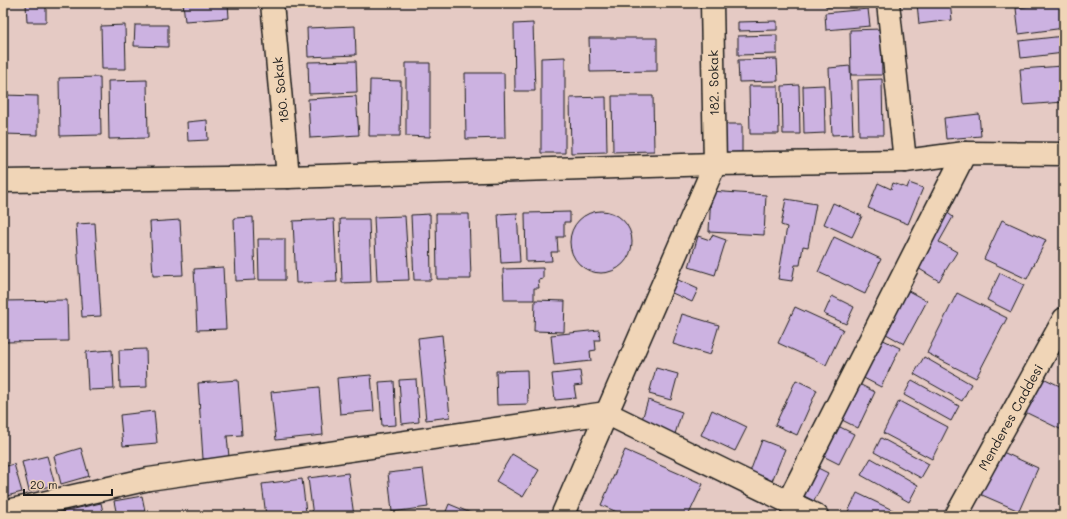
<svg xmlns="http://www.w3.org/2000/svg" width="1067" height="519" viewBox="0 0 1067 519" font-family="Mali,sans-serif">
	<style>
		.building { fill: #ccb2e1; stroke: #1c1c1c }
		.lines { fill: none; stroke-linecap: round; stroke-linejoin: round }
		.street-casing { stroke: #1c1c1c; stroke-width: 25 }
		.secondary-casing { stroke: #1c1c1c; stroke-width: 25 }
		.street { stroke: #f0d5b7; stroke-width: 22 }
		.secondary { stroke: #f0d5b7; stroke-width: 22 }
		.labels { text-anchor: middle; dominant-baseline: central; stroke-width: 3; stroke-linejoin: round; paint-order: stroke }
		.street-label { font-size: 13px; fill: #1c1c1c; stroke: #f0d5b7 }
	</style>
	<rect width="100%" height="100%" fill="#e5cac4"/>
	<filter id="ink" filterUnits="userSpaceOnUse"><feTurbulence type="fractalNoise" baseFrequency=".025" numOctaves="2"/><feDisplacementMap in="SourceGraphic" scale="8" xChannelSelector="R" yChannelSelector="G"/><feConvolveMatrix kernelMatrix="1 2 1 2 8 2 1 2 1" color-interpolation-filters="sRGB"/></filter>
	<g filter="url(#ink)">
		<!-- building -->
		<g class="building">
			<path d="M26,3H46V22H27Z"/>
			<path d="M183,3H228L229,18L185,21Z"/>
			<path d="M737,3H769L737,4Z"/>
			<path d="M826,3H867V5L826,7Z"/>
			<path d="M917,3H950L952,20L919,24Z"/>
			<path d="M1054,3H1064V28L1019,34L1016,8Z"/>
			<path d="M868,9L870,26L826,30L825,13Z"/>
			<path d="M777,21V30L738,31V22Z"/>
			<path d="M533,23L535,91H515L514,24Z"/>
			<path d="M125,25L126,69H102L101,26Z"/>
			<path d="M135,25H168V47L134,46Z"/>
			<path d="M355,26L356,55L308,57L307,28Z"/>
			<path d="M881,29L882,75H851L850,30Z"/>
			<path d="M777,35V54L738,55V36Z"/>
			<path d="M1064,36V53L1021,58L1019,41Z"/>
			<path d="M589,38H657V71L590,72Z"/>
			<path d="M565,57V153H541V58Z"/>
			<path d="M777,59L778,81L739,82L738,60Z"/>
			<path d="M356,61L357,92L309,94L308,62Z"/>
			<path d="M406,63H430V137L406,136Z"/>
			<path d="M850,66L853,134L832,135L829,68Z"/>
			<path d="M1063,66L1064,102L1023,105L1020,69Z"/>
			<path d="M465,73H504L505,138L466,139Z"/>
			<path d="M100,77L101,135L60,136L59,78Z"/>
			<path d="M882,79L883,135H859L858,80Z"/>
			<path d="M147,80L148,138L109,139L108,81Z"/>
			<path d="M370,80L401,81L400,136H369Z"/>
			<path d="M799,85L800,134H783L782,86Z"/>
			<path d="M824,85L825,133L804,134L803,86Z"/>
			<path d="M749,86H778L779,134H750Z"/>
			<path d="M3,95L38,96V135L3,134Z"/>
			<path d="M356,96L359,135L310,138L308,99Z"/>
			<path d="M612,96H653L654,151L613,152Z"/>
			<path d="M606,97L607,152L571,153L570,98Z"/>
			<path d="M979,114L981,136L946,139L944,118Z"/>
			<path d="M207,120L208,140L188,141L187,122Z"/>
			<path d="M720,124H742V152L720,153Z"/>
			<path d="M878,183L891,189L893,183L907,188L909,183L923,188L908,224L868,208Z"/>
			<path d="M711,191L766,195L764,235L709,232Z"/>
			<path d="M786,199L816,204L808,247L803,246L800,265H795L792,281L778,279L787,227L781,225Z"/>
			<path d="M833,203L862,216L852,237L824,224Z"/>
			<circle cx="601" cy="242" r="31"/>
			<path d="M945,211L953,217L939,242L957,252L939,281L913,265Z"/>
			<path d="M570,212V222H564V237H557L558,252H551L552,261L526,262L525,213Z"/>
			<path d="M517,213L520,262L501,263L498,214Z"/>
			<path d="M430,214L431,280H414L411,215Z"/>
			<path d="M436,214H469L471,279H437Z"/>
			<path d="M405,216L409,280L377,281L374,217Z"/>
			<path d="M253,217L255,280L236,281L234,218Z"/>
			<path d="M334,219L337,282L296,283L293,221Z"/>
			<path d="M340,219H369L371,282L342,283Z"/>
			<path d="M180,220L183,275L153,276L150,222Z"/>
			<path d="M1002,220L1046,240L1027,279L984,259Z"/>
			<path d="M95,223L101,316L82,317L76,224Z"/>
			<path d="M712,235L726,240L715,275L689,267L698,236L710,240Z"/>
			<path d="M834,237L881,259L865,294L818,272Z"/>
			<path d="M258,239H285V280H259Z"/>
			<path d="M223,267L226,329L197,330L194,269Z"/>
			<path d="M543,268V279L538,280L539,288H534V300H504L503,269Z"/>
			<path d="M1000,273L1024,285L1011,312L987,300Z"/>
			<path d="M676,279L698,289L692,302L670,292Z"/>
			<path d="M901,287L927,301L904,344L879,330Z"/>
			<path d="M957,293L1007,318L976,378L927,353Z"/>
			<path d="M832,296L854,307L846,324L824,314Z"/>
			<path d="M67,300L68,341L3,342V301Z"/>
			<path d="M535,300L565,301L564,332L534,331Z"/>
			<path d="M795,307L843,329L826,365L778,343Z"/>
			<path d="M682,314L719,325L710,355L673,344Z"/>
			<path d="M599,330L600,340H595L596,350L590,351L591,361L554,365L551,335Z"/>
			<path d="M442,335L450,417L426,420L418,338Z"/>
			<path d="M875,336L900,348L881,387L856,374Z"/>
			<path d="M146,349L147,387L120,388L119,350Z"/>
			<path d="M112,350L114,389L88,390L86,352Z"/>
			<path d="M924,357L971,384L962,401L914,374Z"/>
			<path d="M656,368L678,374L671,400L649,394Z"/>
			<path d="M527,370L528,404L497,405L496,371Z"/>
			<path d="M580,371L582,385L574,386L576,398L555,400L552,374Z"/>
			<path d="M371,375L374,411L340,414L337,378Z"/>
			<path d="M1039,376L1064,388V431L1023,411Z"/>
			<path d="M416,379L419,422L402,424L399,380Z"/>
			<path d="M238,380L242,435L227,436L229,457L203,459L198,383Z"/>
			<path d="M796,380L817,390L797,435L775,425Z"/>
			<path d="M851,380L875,392L858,428L834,416Z"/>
			<path d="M912,380L959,406L951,421L904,395Z"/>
			<path d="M394,381L396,425L382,426L379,382Z"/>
			<path d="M319,387L323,435L276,440L271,392Z"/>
			<path d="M648,400L682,412L674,437L640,426Z"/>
			<path d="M899,401L948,427L932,459L883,433Z"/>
			<path d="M712,410L747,427L735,451L701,435Z"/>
			<path d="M154,411L157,443L123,446L120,415Z"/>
			<path d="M830,422L854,434L839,464L815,452Z"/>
			<path d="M881,438L929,464L921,478L874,452Z"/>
			<path d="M762,440L785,449L772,481L750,472Z"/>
			<path d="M81,448L89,476L61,484L54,456Z"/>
			<path d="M994,448L1038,468L1019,511L975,492Z"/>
			<path d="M625,450L703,484L688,516H626L601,505Z"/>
			<path d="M512,454L539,470L523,497L496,481Z"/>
			<path d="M47,456L55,485L29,491L22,462Z"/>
			<path d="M871,458L918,485L909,502L861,475Z"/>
			<path d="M14,464L22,492L3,497V467Z"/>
			<path d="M810,464L828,473L814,501L796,492Z"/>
			<path d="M423,469L428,507L392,512L388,473Z"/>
			<path d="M348,473L354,516H313L308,478Z"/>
			<path d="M302,479L306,512L266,516L262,484Z"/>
			<path d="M857,493L903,515L902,516H846Z"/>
			<path d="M142,496L146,516H117L114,501Z"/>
			<path d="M101,503L104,516H62L61,512Z"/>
			<path d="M449,504L478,516H449L445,514Z"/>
			<path d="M571,508L591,516H568Z"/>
		</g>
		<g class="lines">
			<defs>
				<g id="street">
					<path d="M272,3L288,177"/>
					<path d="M888,3L905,161"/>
					<path d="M788,502L965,153"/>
					<path d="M3,512L149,479L606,413L817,516"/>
					<path d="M562,516L715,164L712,3"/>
				</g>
				<g id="secondary">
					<path d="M3,181L288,177L715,164L905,161L965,153L1064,154"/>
					<path d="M956,516L1064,319"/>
				</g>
			</defs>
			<!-- street casing -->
			<use href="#street" class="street-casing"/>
			<!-- secondary casing -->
			<use href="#secondary" class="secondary-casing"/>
			<!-- street -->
			<use href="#street" class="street"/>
			<!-- secondary -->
			<use href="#secondary" class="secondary"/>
		</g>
	</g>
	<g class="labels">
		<!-- street labels -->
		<g class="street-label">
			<text transform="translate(713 83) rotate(-91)">182. Sokak</text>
			<text transform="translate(280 90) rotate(-96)">180. Sokak</text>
			<text transform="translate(1010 417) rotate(-61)">Menderes Caddesi</text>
		</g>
	</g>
	<!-- margin -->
	<rect width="1067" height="519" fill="none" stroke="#f0d5b7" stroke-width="16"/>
	<rect x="8" y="8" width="1051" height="503" fill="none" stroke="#1c1c1c" stroke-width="1.5" filter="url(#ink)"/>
	<!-- scale -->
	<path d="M24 489v6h88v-6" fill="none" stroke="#1c1c1c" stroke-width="2"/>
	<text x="30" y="489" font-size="12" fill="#1c1c1c" stroke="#f0d5b7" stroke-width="3" paint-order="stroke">20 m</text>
</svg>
